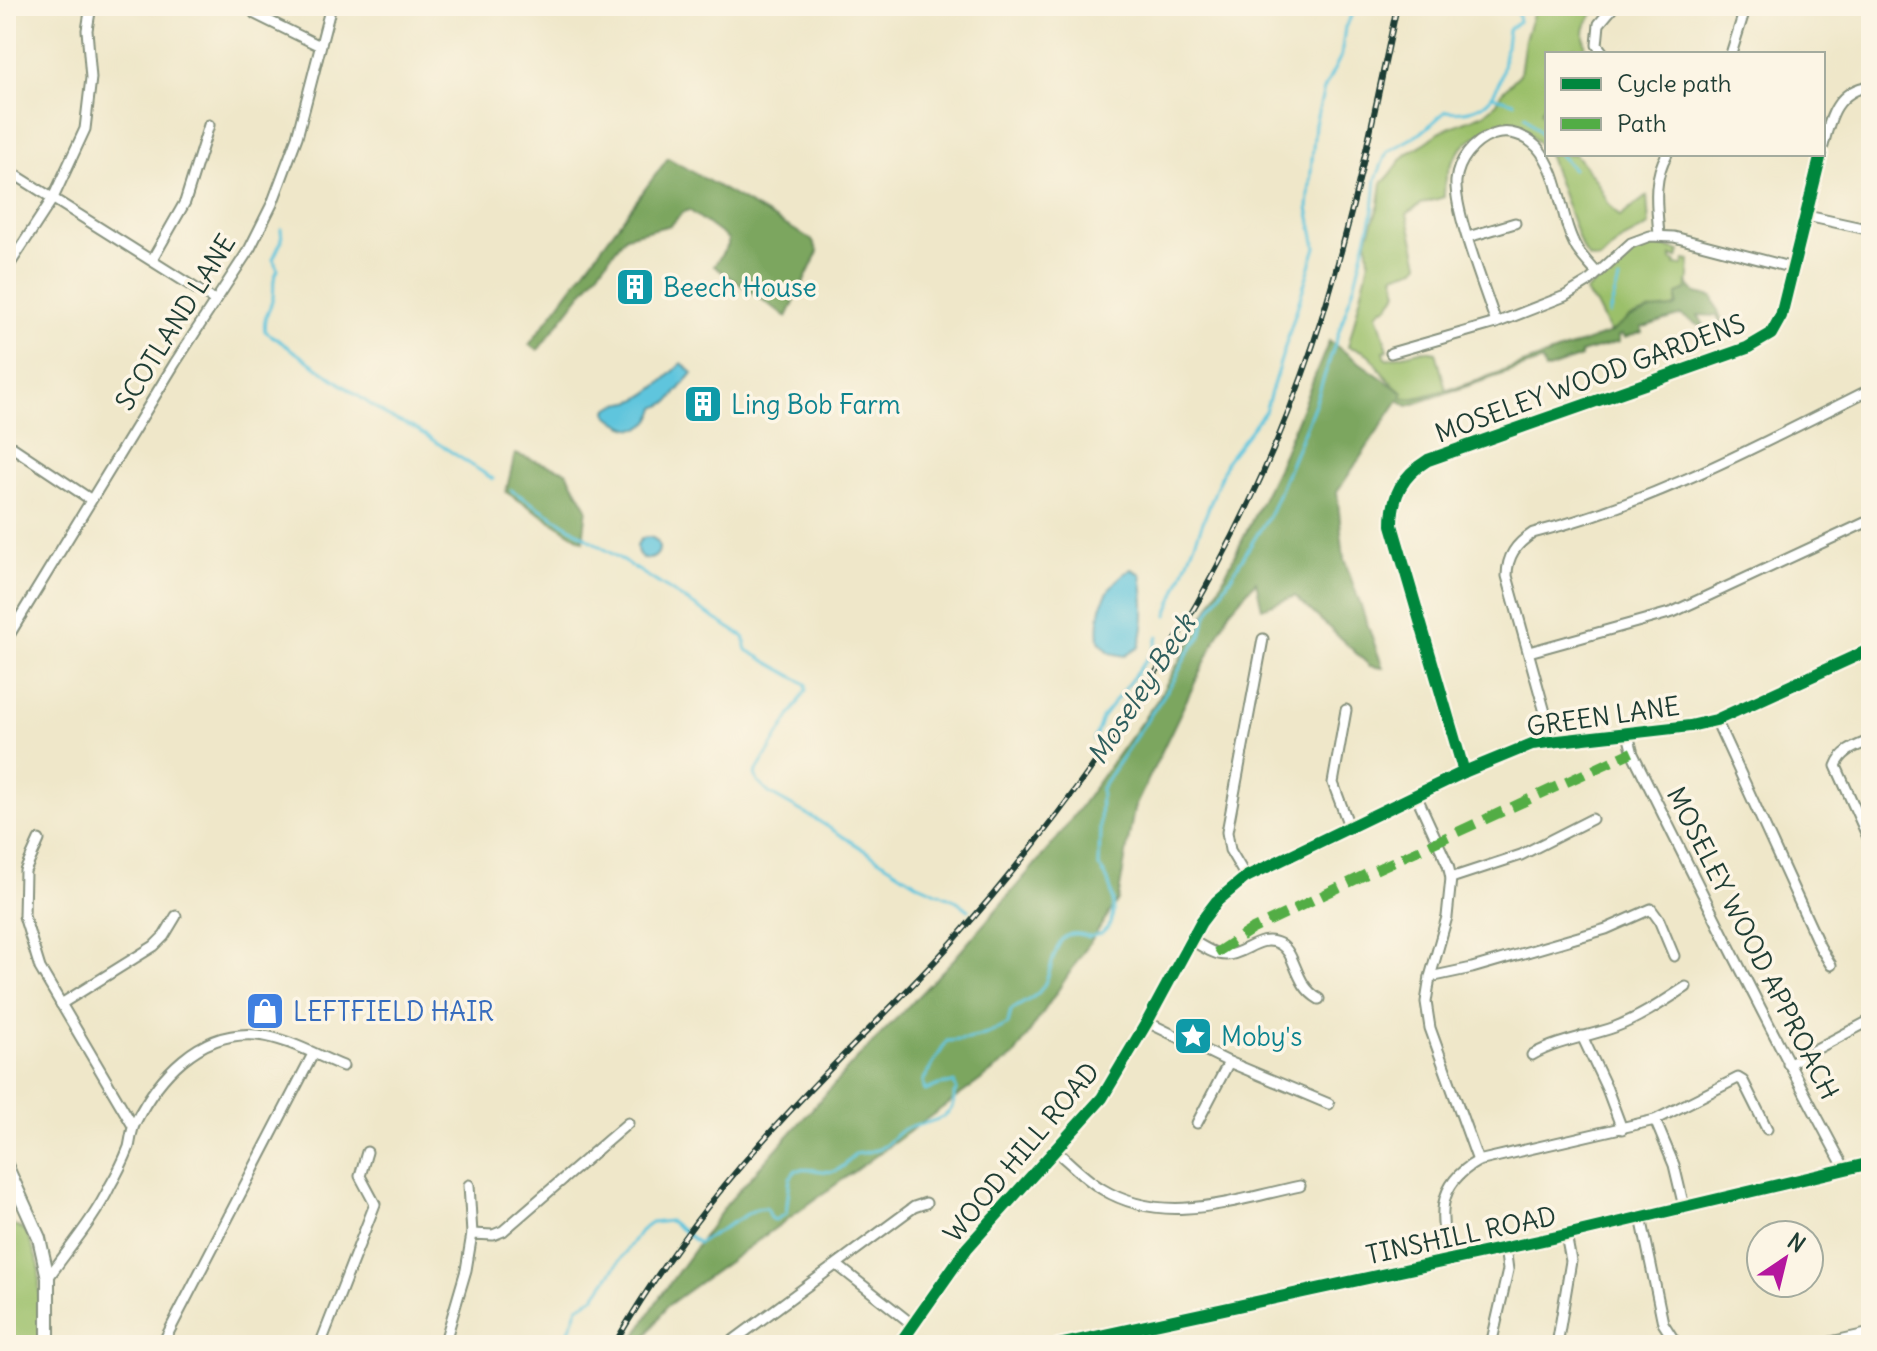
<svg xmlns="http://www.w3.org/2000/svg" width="1877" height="1351" viewBox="0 0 1877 1351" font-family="Delius,sans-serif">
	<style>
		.green { fill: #9bc06a; stroke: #5d7e4f; stroke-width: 2 }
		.forest { fill: #7ca65e; stroke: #4e7249; stroke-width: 2 }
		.water { fill: #5fc5dd; stroke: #3f8188; stroke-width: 2 }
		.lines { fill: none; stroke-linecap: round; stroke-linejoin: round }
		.stream { stroke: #5fc5dd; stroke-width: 3 }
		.street-casing { stroke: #87927e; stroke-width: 13 }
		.secondary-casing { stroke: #87927e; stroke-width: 16 }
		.street { stroke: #fff; stroke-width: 9 }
		.secondary { stroke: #fff; stroke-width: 12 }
		.rail-casing { stroke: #1f3d34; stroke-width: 6 }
		.rail { stroke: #fcf5e5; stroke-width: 3; stroke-dasharray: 9; stroke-linecap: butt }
		.quiet { stroke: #52ad45; stroke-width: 10; stroke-dasharray: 20 10; stroke-linecap: butt }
		.cycleway-casing { stroke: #fcf5e5; stroke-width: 17 }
		.cycleway { stroke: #00873e; stroke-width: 12 }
		.labels { text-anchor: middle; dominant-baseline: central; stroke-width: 7; stroke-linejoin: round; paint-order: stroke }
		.culture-label { font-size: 26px; fill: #0d838f; stroke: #fcf5e5; text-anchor: start }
		.street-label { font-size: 26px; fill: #1f3d34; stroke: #fcf5e5 }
		.shop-label { font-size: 26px; fill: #366cbe; stroke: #fcf5e5; text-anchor: start }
		.water-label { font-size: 28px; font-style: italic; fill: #2f5f5e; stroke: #fcf5e5 }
	</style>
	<rect width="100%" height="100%" fill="#fcf5e5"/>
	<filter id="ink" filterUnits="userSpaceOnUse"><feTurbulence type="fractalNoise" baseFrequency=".0125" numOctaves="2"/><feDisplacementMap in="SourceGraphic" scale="16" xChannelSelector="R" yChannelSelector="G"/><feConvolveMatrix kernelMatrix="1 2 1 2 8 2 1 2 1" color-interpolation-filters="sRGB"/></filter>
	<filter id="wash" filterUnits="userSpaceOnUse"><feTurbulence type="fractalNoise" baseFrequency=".006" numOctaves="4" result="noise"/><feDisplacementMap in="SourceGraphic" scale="32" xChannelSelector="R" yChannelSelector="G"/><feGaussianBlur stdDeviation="1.8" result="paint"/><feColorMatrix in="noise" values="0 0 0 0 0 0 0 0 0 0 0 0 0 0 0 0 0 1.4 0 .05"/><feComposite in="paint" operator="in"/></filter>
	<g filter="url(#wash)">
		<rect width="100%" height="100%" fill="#efe7c9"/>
		<!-- green -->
		<g class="green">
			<path d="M1536,6H1599C1583,25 1581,30 1587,54L1574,47L1570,54H1547V99L1541,112L1547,120V153C1510,99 1442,140 1444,197L1421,204L1407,214L1419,263L1416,268L1394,275L1398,292L1387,307L1382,308L1377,314L1388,350L1384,351L1386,359L1424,350L1436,352L1446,390L1408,400L1401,396L1403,393C1396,386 1384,377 1379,368C1370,353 1365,350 1348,347L1366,275L1369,260L1367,239L1379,205L1382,183C1392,175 1396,165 1405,156C1415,147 1430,143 1438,132L1484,114L1497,103L1502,92L1520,74L1525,39Z"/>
			<path d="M1548,154H1575L1596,180L1608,203L1620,217L1647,196L1649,226L1620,241L1600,260L1589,258L1582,248Z"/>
			<path d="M1656,245L1680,251L1678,258L1671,256V260L1676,262L1675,265L1683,266L1685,260L1690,261L1688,290L1684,291L1674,308C1647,311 1631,316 1610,333L1596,305L1585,292L1630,253Z"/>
			<path d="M6,1222L26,1231L39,1265L40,1345H6Z"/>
		</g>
		<!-- forest -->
		<g class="forest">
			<path d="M668,158L812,240L818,252L787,317L714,266L728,245V239L689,210L683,212L671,225L626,236L538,350L529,345Z"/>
			<path d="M1687,283L1696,293L1713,297L1723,325H1721L1717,316L1698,315L1704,325L1701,327L1681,315L1641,328L1642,332L1624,338L1622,335L1618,336L1619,342L1580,353L1581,357L1545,370L1542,361L1408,406L1399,400L1337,492L1344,559L1383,668L1370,666L1295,596L1262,608L1256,581L1229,612L1134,809L1118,900L1014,1056L667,1306L640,1345H630L657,1301L727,1204L855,1061L954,959L1057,839L1158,699L1211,604L1277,469L1329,341L1403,393L1402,397C1414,403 1441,390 1456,388L1610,333L1629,318L1651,310L1673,308L1677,305V294L1687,290Z"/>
			<path d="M515,454L566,471L587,508L583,541L506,492Z"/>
		</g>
		<!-- water -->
		<g class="water">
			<path d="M682,363L693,373L669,402L656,408C647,436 627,432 608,415L607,410C617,401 625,405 636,400C654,391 668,377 682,363Z"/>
			<circle cx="648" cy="548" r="11"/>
			<path d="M1131,569L1141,574C1145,600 1146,622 1139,647L1125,656L1110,653L1099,641C1096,610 1104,585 1131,569Z"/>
		</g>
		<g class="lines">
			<!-- stream -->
			<g class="stream">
				<path d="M1492,96L1514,102"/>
				<path d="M1525,116L1547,140"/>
				<path d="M1559,154L1573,169"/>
				<path d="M281,229L282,240L273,259L278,270C271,281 275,285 273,297C271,309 262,318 265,331L387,416L416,429L493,479"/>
				<path d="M1609,314L1619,280"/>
				<path d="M511,490L744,637L747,650L806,684V690L755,774L758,782L769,793L817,820L916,883L957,901L969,910"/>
				<path d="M1167,615L1227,460L1265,411L1316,247L1308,208L1315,124L1324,89L1341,56L1345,27L1358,6"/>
				<path d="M1094,740L1102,718L1153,651L1158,636"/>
				<path d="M565,1342L578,1307L595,1296L640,1231L651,1223L670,1221L698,1243L756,1209L766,1208L770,1218L775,1220L786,1214L790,1178L796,1170C827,1166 831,1184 855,1154C866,1153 877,1151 886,1145C891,1141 895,1135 901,1131C918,1121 957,1125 954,1094L957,1090L954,1083L939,1085L925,1091L923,1081L947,1041C971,1040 987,1036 1008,1024L1011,1010C1019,1005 1031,1000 1038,993C1058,974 1048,920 1089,937C1093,936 1098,935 1102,933C1121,919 1113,881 1099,867L1101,788L1174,680L1187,654L1201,636L1206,617L1271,512L1315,404L1355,283L1373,211L1376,179L1387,152L1421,133L1446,111C1503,117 1502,73 1508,30L1519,21L1516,6"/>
			</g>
		</g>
	</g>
	<g filter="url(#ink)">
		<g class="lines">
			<defs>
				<g id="street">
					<path d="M252,6L255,14L261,17L320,46"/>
					<path d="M1604,54L1597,45L1599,24L1614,6"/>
					<path d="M1731,54L1746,6"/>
					<path d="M1823,146C1830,117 1837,90 1871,86"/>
					<path d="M6,169L214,300"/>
					<path d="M1807,216L1871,230"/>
					<path d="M1659,235C1657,207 1652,180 1667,154"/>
					<path d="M1468,237L1515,223"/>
					<path d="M152,260L185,202L209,125"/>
					<path d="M6,270L53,198L85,129L91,78L87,30L91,6"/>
					<path d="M1496,323C1485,289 1454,212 1456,181C1458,161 1473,142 1492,135C1508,129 1525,135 1537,147C1562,175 1559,218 1577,249C1583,258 1590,265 1597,273"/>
					<path d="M1391,353L1496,323L1565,296L1588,282L1631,243L1650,236L1674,237L1793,268"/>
					<path d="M6,443L90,499"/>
					<path d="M6,640L175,363L250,248L272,204L297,137L331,6"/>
					<path d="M1529,652L1673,612L1871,520"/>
					<path d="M1346,710L1333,783L1349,826"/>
					<path d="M1716,720L1820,947L1831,965"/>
					<path d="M1628,734L1633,754C1702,893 1771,1032 1845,1169"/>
					<path d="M1871,740C1857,746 1842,750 1836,766L1871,844"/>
					<path d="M1553,741L1507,576C1507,556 1516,544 1533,533C1653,503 1761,444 1871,389"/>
					<path d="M1464,772L1392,525C1392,495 1402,476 1428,460L1747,348L1771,334L1781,316L1821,154"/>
					<path d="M1416,795L1448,865L1451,878L1447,917L1430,977L1426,1002L1430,1028L1478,1161"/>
					<path d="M39,840L25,871L24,916L40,968L133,1126"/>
					<path d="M1246,877L1230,850L1227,832L1263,639"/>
					<path d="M1451,878L1521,855L1592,819"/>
					<path d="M1191,940C1202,946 1214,955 1226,955C1245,955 1260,933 1280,944C1297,954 1294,985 1319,999"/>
					<path d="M1430,977L1472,968L1606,929L1651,909L1659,920L1674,956"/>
					<path d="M61,1004L154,946L164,936L176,916"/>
					<path d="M1147,1022L1229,1062L1329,1104"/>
					<path d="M1582,1036L1607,1089L1622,1129"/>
					<path d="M1532,1055C1559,1040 1587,1037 1615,1027C1641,1017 1663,1002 1686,987"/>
					<path d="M1788,1064L1871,1020"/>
					<path d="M1655,1120L1674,1165L1684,1207"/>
					<path d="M1197,1123L1229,1062"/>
					<path d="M1055,1150C1070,1163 1085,1179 1102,1189C1165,1227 1234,1200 1300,1186"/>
					<path d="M469,1185L472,1234"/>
					<path d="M1641,1217L1663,1323L1677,1345"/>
					<path d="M1450,1260C1439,1218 1435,1185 1478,1161L1655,1120L1738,1078L1743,1081L1767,1129"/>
					<path d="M837,1265L912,1324"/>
					<path d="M48,1278C69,1248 95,1218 110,1186C117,1174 124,1160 129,1147C131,1139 131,1131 135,1123C158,1077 199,1030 257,1035C287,1038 316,1055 343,1066"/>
					<path d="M162,1345L313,1054"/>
					<path d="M320,1345L375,1204L360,1176L367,1152"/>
					<path d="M444,1345L466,1270L472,1234L493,1235L503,1231L628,1123"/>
					<path d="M727,1345L914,1207L926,1203"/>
					<path d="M899,1345L967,1248L1102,1098L1147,1022L1201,922L1217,901L1246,877L1464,772L1532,744L1690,726L1716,720L1871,649"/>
					<path d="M1491,1345L1508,1270L1505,1247"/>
					<path d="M1557,1345L1571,1261L1566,1235"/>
					<path d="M1817,1345L1871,1333"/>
				</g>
				<g id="secondary">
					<path d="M6,1165L39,1238L48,1278V1345"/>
					<path d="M1058,1345L1566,1235L1871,1163"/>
				</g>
			</defs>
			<!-- street casing -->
			<use href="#street" class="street-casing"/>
			<!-- secondary casing -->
			<use href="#secondary" class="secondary-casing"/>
			<!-- street -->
			<use href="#street" class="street"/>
			<!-- secondary -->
			<use href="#secondary" class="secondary"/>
			<defs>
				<path id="rail" d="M614,1345C663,1260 723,1182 790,1111C844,1052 902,999 955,939C1108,765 1239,566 1313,345C1350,234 1373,120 1397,6"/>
			</defs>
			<!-- rail casing -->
			<use href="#rail" class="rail-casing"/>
			<!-- rail -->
			<use href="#rail" class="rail"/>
			<!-- quiet -->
			<path class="quiet" d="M1216,953L1251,930L1377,869L1632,752"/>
			<defs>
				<g id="cycleway">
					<path d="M1464,772L1392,525C1392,495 1402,476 1428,460L1747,348L1771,334L1781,316L1821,154"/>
					<path d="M899,1345L967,1248L1102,1098L1147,1022L1201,922L1217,901L1246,877L1464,772L1532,744L1690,726L1716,720L1871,649"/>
					<path d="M1058,1345L1566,1235L1871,1163"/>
				</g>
			</defs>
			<!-- cycleway casing -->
			<use href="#cycleway" class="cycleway-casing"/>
			<!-- cycleway -->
			<use href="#cycleway" class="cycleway"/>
		</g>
	</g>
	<!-- icons -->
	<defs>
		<symbol id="building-square" viewBox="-11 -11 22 22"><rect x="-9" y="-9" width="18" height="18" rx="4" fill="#0f9aa8" stroke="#fcf5e5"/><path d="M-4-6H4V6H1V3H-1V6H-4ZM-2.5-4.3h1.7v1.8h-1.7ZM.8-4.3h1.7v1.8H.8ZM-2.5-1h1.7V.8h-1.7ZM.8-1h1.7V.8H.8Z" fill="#fff"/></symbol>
		<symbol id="shop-square" viewBox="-11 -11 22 22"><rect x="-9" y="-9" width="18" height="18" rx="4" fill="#3f7fe0" stroke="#fcf5e5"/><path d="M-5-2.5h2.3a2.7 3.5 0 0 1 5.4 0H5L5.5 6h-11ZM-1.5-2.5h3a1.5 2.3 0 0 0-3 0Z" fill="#fff"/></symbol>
		<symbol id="sight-square" viewBox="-11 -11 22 22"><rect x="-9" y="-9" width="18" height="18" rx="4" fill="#0f9aa8" stroke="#fcf5e5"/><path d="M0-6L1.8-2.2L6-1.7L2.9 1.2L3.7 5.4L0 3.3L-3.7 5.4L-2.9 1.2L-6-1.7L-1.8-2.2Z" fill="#fff"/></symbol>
	</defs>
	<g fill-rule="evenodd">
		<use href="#building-square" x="613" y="265" width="44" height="44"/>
		<use href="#building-square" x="681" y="382" width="44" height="44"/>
		<use href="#shop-square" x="243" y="989" width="44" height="44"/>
		<use href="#sight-square" x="1171" y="1014" width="44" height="44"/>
	</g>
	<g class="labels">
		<!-- culture labels -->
		<g class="culture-label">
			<text x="663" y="287">Beech House</text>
			<text x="731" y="404">Ling Bob Farm</text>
			<text x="1221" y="1036">Moby's</text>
		</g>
		<!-- street labels -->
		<g class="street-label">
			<text transform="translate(175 322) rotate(-58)">SCOTLAND LANE</text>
			<text transform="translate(1590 378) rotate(-20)">MOSELEY WOOD GARDENS</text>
			<text transform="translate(1603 716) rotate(-8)">GREEN LANE</text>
			<text transform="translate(1753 943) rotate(63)">MOSELEY WOOD APPROACH</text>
			<text transform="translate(1021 1152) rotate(-50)">WOOD HILL ROAD</text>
			<text transform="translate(1461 1235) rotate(-12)">TINSHILL ROAD</text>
		</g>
		<!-- shop labels -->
		<g class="shop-label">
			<text x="293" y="1011">LEFTFIELD HAIR</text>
		</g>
		<!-- water labels -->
		<g class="water-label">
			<text transform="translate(1141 689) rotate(-57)">Moseley Beck</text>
		</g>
	</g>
	<!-- margin -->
	<rect width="1877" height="1351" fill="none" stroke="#fcf5e5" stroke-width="32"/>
	<!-- legend -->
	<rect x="1545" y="52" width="280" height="104" fill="#fcf5e5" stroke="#a4ab9e" stroke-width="2"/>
	<rect x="1561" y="78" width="40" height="12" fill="#00873e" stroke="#a4ab9e" stroke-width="2"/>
	<text x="1617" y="92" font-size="24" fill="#1f3d34">Cycle path</text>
	<rect x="1561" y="118" width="40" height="12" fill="#52ad45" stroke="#a4ab9e" stroke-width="2"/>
	<text x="1617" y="132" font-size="24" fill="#1f3d34">Path</text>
	<!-- north arrow -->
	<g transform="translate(1785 1259) rotate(35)"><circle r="38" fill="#fcf5e5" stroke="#a4ab9e" stroke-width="2"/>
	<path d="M0-6L14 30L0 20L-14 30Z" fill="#b5179e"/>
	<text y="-12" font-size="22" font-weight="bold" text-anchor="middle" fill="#1f3d34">N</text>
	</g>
</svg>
